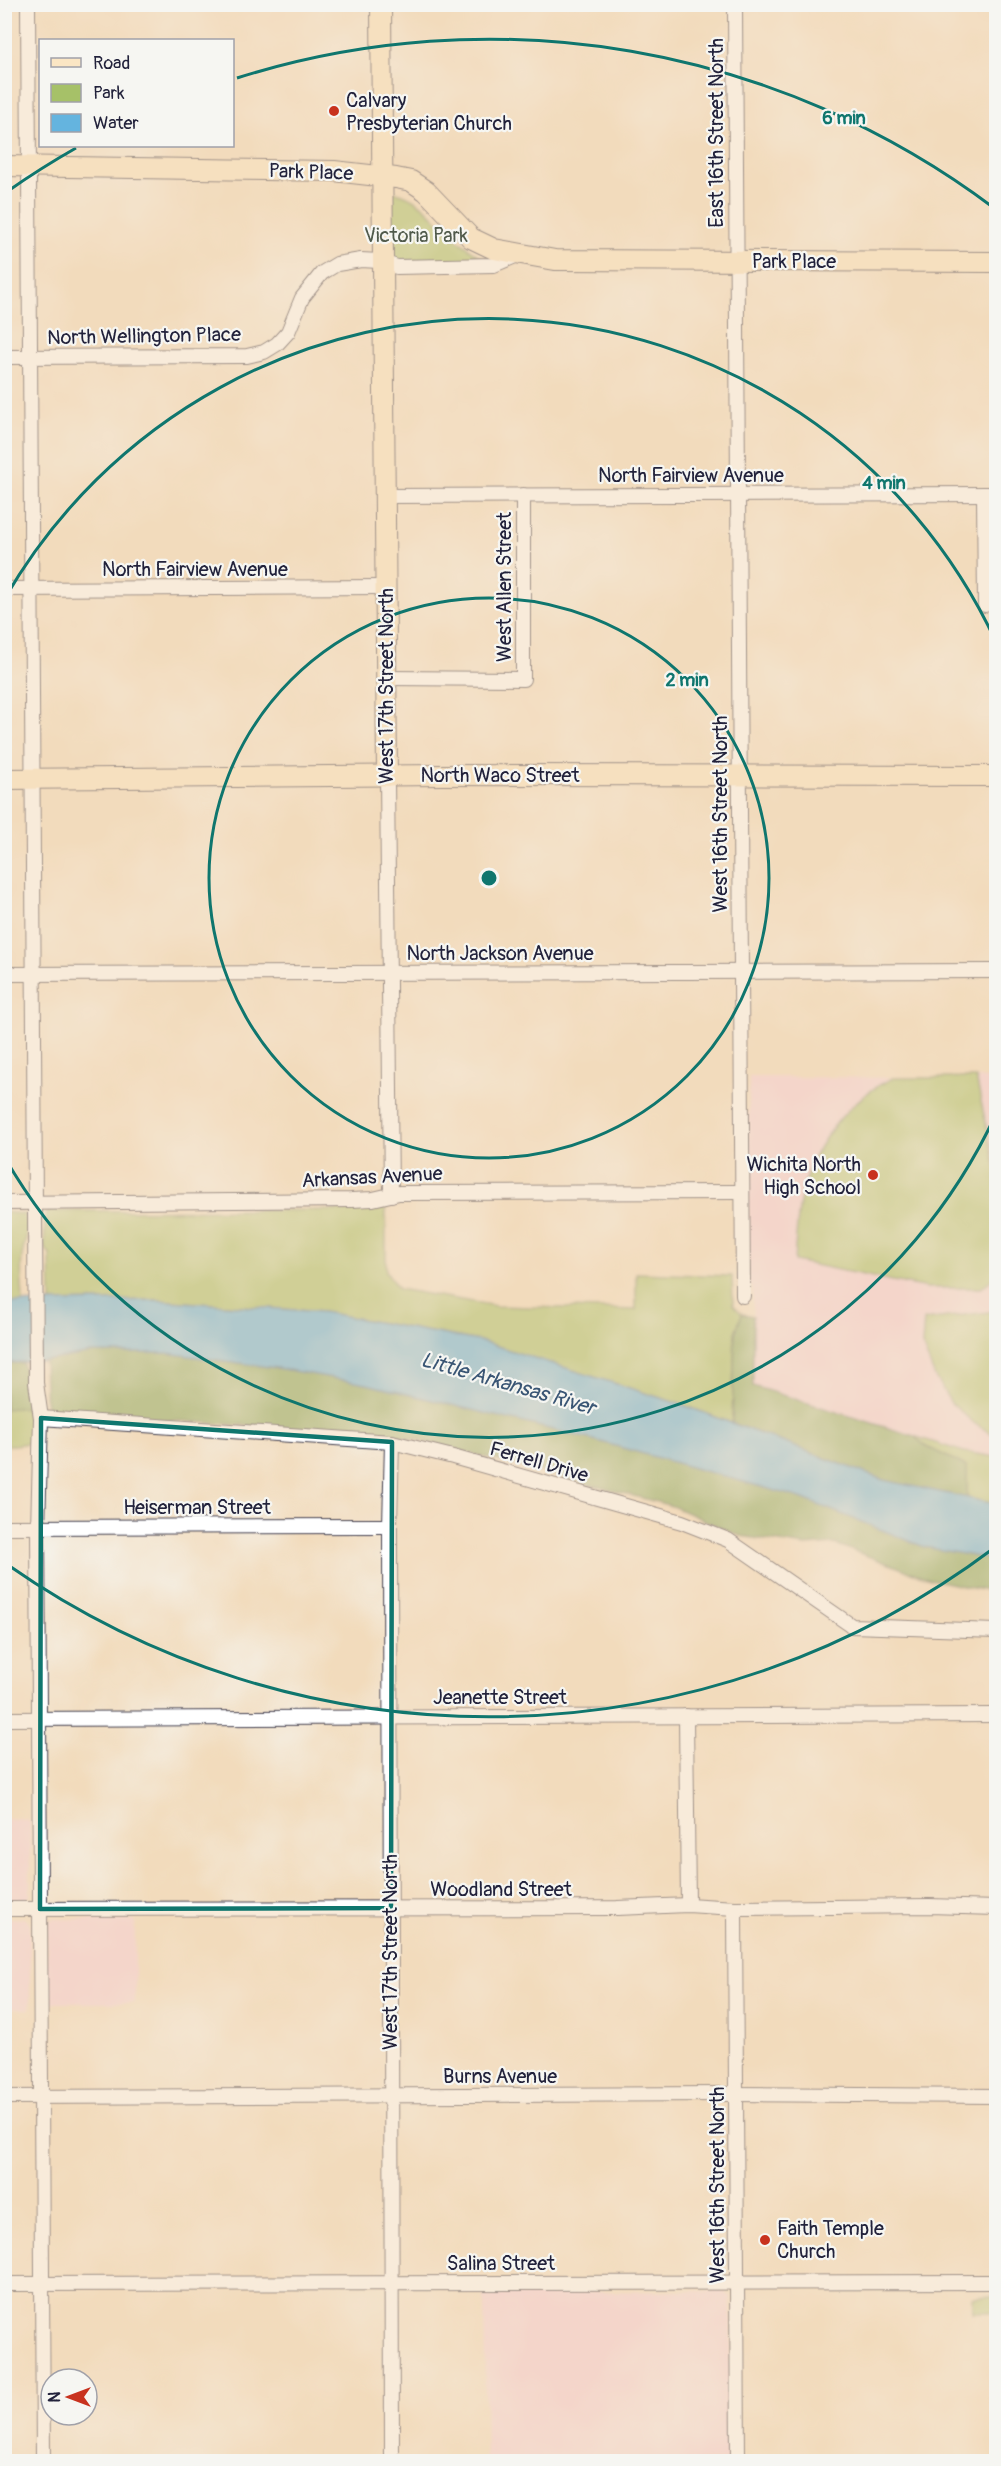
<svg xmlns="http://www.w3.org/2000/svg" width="1001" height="2466" viewBox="0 0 1001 2466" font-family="Pangolin,sans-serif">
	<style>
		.built { fill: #f5cfdb }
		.green { fill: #a6c168; stroke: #647252; stroke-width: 1.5 }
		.forest { fill: #84a75c; stroke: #53644c; stroke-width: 1.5 }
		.water { fill: #64b4df; stroke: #436b8d; stroke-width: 1.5 }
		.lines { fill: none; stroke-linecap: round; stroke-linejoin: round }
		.street-casing { stroke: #413e4e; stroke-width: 16 }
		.secondary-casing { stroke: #413e4e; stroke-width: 22 }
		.street { stroke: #fff; stroke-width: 14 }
		.secondary { stroke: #fbe6c4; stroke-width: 20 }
		.marked { fill: none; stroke: #0f766e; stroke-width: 4.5; stroke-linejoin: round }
		.ring { fill: none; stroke: #0f766e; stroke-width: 3 }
		.poi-dot { fill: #c8321e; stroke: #f6f6f2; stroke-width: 2 }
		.labels { text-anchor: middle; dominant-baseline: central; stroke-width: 4.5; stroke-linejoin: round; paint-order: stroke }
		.poi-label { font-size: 20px; fill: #22223b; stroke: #f6f6f2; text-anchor: start }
		.street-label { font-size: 20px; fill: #22223b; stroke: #f6f6f2 }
		.park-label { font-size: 20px; fill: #505a4b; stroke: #f6f6f2 }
		.water-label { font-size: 21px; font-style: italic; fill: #395574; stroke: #f6f6f2 }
		.centre { fill: #0f766e; stroke: #f6f6f2; stroke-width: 3 }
		.ring-label { font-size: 18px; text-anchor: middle; font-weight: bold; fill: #0f766e; stroke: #f6f6f2; stroke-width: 4.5; stroke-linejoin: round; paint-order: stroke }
	</style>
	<rect width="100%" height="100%" fill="#f6f6f2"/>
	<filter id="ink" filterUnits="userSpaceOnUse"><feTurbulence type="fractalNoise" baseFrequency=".0167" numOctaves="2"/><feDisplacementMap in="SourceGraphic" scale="12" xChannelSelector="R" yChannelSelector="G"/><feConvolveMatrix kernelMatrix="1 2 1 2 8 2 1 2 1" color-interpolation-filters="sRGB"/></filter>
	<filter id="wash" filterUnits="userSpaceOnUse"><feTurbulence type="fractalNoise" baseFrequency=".008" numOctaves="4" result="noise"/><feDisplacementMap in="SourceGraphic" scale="24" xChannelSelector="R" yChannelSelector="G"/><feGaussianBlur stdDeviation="1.35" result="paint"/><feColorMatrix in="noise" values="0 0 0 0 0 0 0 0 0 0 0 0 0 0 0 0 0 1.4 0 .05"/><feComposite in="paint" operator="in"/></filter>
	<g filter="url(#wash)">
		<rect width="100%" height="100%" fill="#f2dbbc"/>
		<!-- built -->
		<g class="built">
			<path d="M749,1077L996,1078V1457L964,1452L753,1386V1289L749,1283L748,1272Z"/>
			<path d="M4,1818L30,1820V1895L27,1901L21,1903H5Z"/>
			<path d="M24,1918L30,1924V2009H5V1919Z"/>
			<path d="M51,1919L135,1920V2003H46L47,1926Z"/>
			<path d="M723,2291L731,2297V2455L729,2461H486L484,2292Z"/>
		</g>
		<!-- green -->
		<g class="green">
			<path d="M395,192C418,196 433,216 449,232C458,241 469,248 479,256L482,258V262H393L389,200L392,193Z"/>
			<path d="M893,1078H976L996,1170V1276L981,1288H927L794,1261C796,1237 797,1212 803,1188C814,1143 851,1097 893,1078Z"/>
			<path d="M386,1208V1271L398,1289L496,1306L636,1310V1273L732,1276L733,1305L742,1314L735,1333L732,1423L686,1406L484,1342L323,1312L156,1300L51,1302L50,1255L44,1246L46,1213L50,1211L370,1210Z"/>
			<path d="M4,1212L24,1214C30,1228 26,1237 23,1251C19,1266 23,1287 23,1303H5Z"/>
			<path d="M996,1311V1436L975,1424L951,1403L935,1377L922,1345L924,1320Z"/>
			<path d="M27,1399L31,1443L5,1446L4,1403Z"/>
			<path d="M914,1436L964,1452L996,1457V1504L967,1498L966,1467C949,1456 928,1451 914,1436Z"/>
			<path d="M996,2296V2312H973V2297Z"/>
		</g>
		<!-- forest -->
		<g class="forest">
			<path d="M742,1314L753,1316V1386L914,1436C928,1451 949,1456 967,1467V1498L883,1480L732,1423L735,1333Z"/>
			<path d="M91,1353H167L277,1368L367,1384L598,1441L801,1498L925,1547L996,1560V1593L930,1579L835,1544L805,1546L740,1536L672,1506L423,1441L391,1435L46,1412L44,1361Z"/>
			<path d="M4,1363H23L29,1407L5,1409Z"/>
		</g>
		<!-- water -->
		<path class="water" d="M156,1300L323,1312L484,1342L686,1406L883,1480L996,1504V1560L925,1547L801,1498L598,1441L367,1384L277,1368L167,1353H91L44,1361L5,1363L4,1303Z"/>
	</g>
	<g filter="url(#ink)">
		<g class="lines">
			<defs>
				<g id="street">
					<path d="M28,4L36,1383L41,1418L38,1527L43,2462"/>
					<path d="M735,4L743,1296"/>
					<path d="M4,357L247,356L264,352L277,344L288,332L302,298L322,273L337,264L361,260L379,261L397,267L494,265L520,254"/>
					<path d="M984,494L985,605"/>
					<path d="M385,496L996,494"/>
					<path d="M4,589L385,587"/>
					<path d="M386,678L523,679V495"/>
					<path d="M387,776L391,1195"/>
					<path d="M4,974L996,971"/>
					<path d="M4,1203L351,1200L373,1199L399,1193L742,1192"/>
					<path d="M41,1418L392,1442L453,1457L682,1522L728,1540L852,1626L996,1631"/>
					<path d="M4,1527L390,1526"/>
					<path d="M686,1716L688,1905"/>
					<path d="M4,1719L996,1715"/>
					<path d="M735,1908L738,2462"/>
					<path d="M4,1909L617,1908L688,1905L735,1908L929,1906L996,1908"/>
					<path d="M4,2097L725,2094L996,2096"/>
					<path d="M4,2284C335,2282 666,2283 996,2282"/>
					<path d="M392,2462L390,1526L392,1442"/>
				</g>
				<g id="secondary">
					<path d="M381,4L387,776"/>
					<path d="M4,166L334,171L396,178L411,181L426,191L471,238L494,249L555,260L996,262"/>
					<path d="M4,779L442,775L996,776"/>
				</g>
			</defs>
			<!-- street casing -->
			<use href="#street" class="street-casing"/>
			<!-- secondary casing -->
			<use href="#secondary" class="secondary-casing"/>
			<!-- street -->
			<use href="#street" class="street"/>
			<!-- secondary -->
			<use href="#secondary" class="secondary"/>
		</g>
	</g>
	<!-- marked area -->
	<path d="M0 0H1001V2466H0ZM41,1418L392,1442L391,1908L40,1909Z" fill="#f2dbbc" fill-opacity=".55" fill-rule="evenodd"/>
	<path class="marked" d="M41,1418L392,1442L391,1908L40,1909Z"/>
	<!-- distance rings -->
	<g class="ring">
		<circle cx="489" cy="878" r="280"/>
		<path d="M996 1114A559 559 0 0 1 5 1158M5 598A559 559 0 0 1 996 642"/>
		<path d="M994 1548A839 839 0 0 1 8 1565M8 191A839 839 0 0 1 76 148M237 78A839 839 0 0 1 994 208"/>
	</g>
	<!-- markers -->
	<g class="poi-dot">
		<circle cx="334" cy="111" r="6"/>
		<circle cx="873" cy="1175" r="6"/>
		<circle cx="765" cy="2240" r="6"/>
	</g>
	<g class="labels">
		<!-- poi labels -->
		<g class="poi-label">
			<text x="346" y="100">Calvary<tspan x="346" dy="23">Presbyterian Church</tspan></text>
			<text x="861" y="1164" text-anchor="end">Wichita North<tspan x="861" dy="23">High School</tspan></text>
			<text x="777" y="2228">Faith Temple<tspan x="777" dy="23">Church</tspan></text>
		</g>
		<!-- street labels -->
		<g class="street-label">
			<text transform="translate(716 133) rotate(-90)">East 16th Street North</text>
			<text transform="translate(311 172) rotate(2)">Park Place</text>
			<text x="794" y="261">Park Place</text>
			<text transform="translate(144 336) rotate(-1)">North Wellington Place</text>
			<text x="691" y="475">North Fairview Avenue</text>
			<text x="195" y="569">North Fairview Avenue</text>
			<text transform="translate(504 587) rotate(-90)">West Allen Street</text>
			<text transform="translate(386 686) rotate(-90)">West 17th Street North</text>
			<text x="500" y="775">North Waco Street</text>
			<text transform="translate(720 814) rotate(-90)">West 16th Street North</text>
			<text x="500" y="953">North Jackson Avenue</text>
			<text transform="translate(372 1177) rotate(-3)">Arkansas Avenue</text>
			<text transform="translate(539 1462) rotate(16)">Ferrell Drive</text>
			<text x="197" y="1507">Heiserman Street</text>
			<text x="500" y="1697">Jeanette Street</text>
			<text x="501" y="1889">Woodland Street</text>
			<text transform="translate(390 1952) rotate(-90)">West 17th Street North</text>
			<text x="500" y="2076">Burns Avenue</text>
			<text transform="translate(717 2185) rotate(-90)">West 16th Street North</text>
			<text x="501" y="2263">Salina Street</text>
		</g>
		<!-- park labels -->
		<g class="park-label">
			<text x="416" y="235">Victoria Park</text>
		</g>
		<!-- water labels -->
		<g class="water-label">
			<text transform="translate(508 1384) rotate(16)">Little Arkansas River</text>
		</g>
	</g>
	<circle cx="489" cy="878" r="9" class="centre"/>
	<g class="ring-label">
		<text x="844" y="124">6 min</text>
		<text x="884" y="489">4 min</text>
		<text x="687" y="686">2 min</text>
	</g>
	<!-- margin -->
	<rect width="1001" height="2466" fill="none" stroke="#f6f6f2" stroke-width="24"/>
	<!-- legend -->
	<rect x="39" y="39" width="195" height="108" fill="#f6f6f2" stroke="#a1a1a9" stroke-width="1.5"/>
	<rect x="51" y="58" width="30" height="9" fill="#fbe6c4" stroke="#a1a1a9" stroke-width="1.5"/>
	<text x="93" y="69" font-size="18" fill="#22223b">Road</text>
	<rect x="51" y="84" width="30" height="18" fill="#a6c168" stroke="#a1a1a9" stroke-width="1.5"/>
	<text x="93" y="99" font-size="18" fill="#22223b">Park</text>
	<rect x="51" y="114" width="30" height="18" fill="#64b4df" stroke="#a1a1a9" stroke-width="1.5"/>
	<text x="93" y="129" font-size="18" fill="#22223b">Water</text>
	<!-- north arrow -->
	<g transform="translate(69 2397) rotate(270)"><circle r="28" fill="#f6f6f2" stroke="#a1a1a9" stroke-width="1.5"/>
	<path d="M0-4.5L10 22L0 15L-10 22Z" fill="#c8321e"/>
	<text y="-9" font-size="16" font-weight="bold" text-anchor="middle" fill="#22223b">N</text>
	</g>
</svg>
